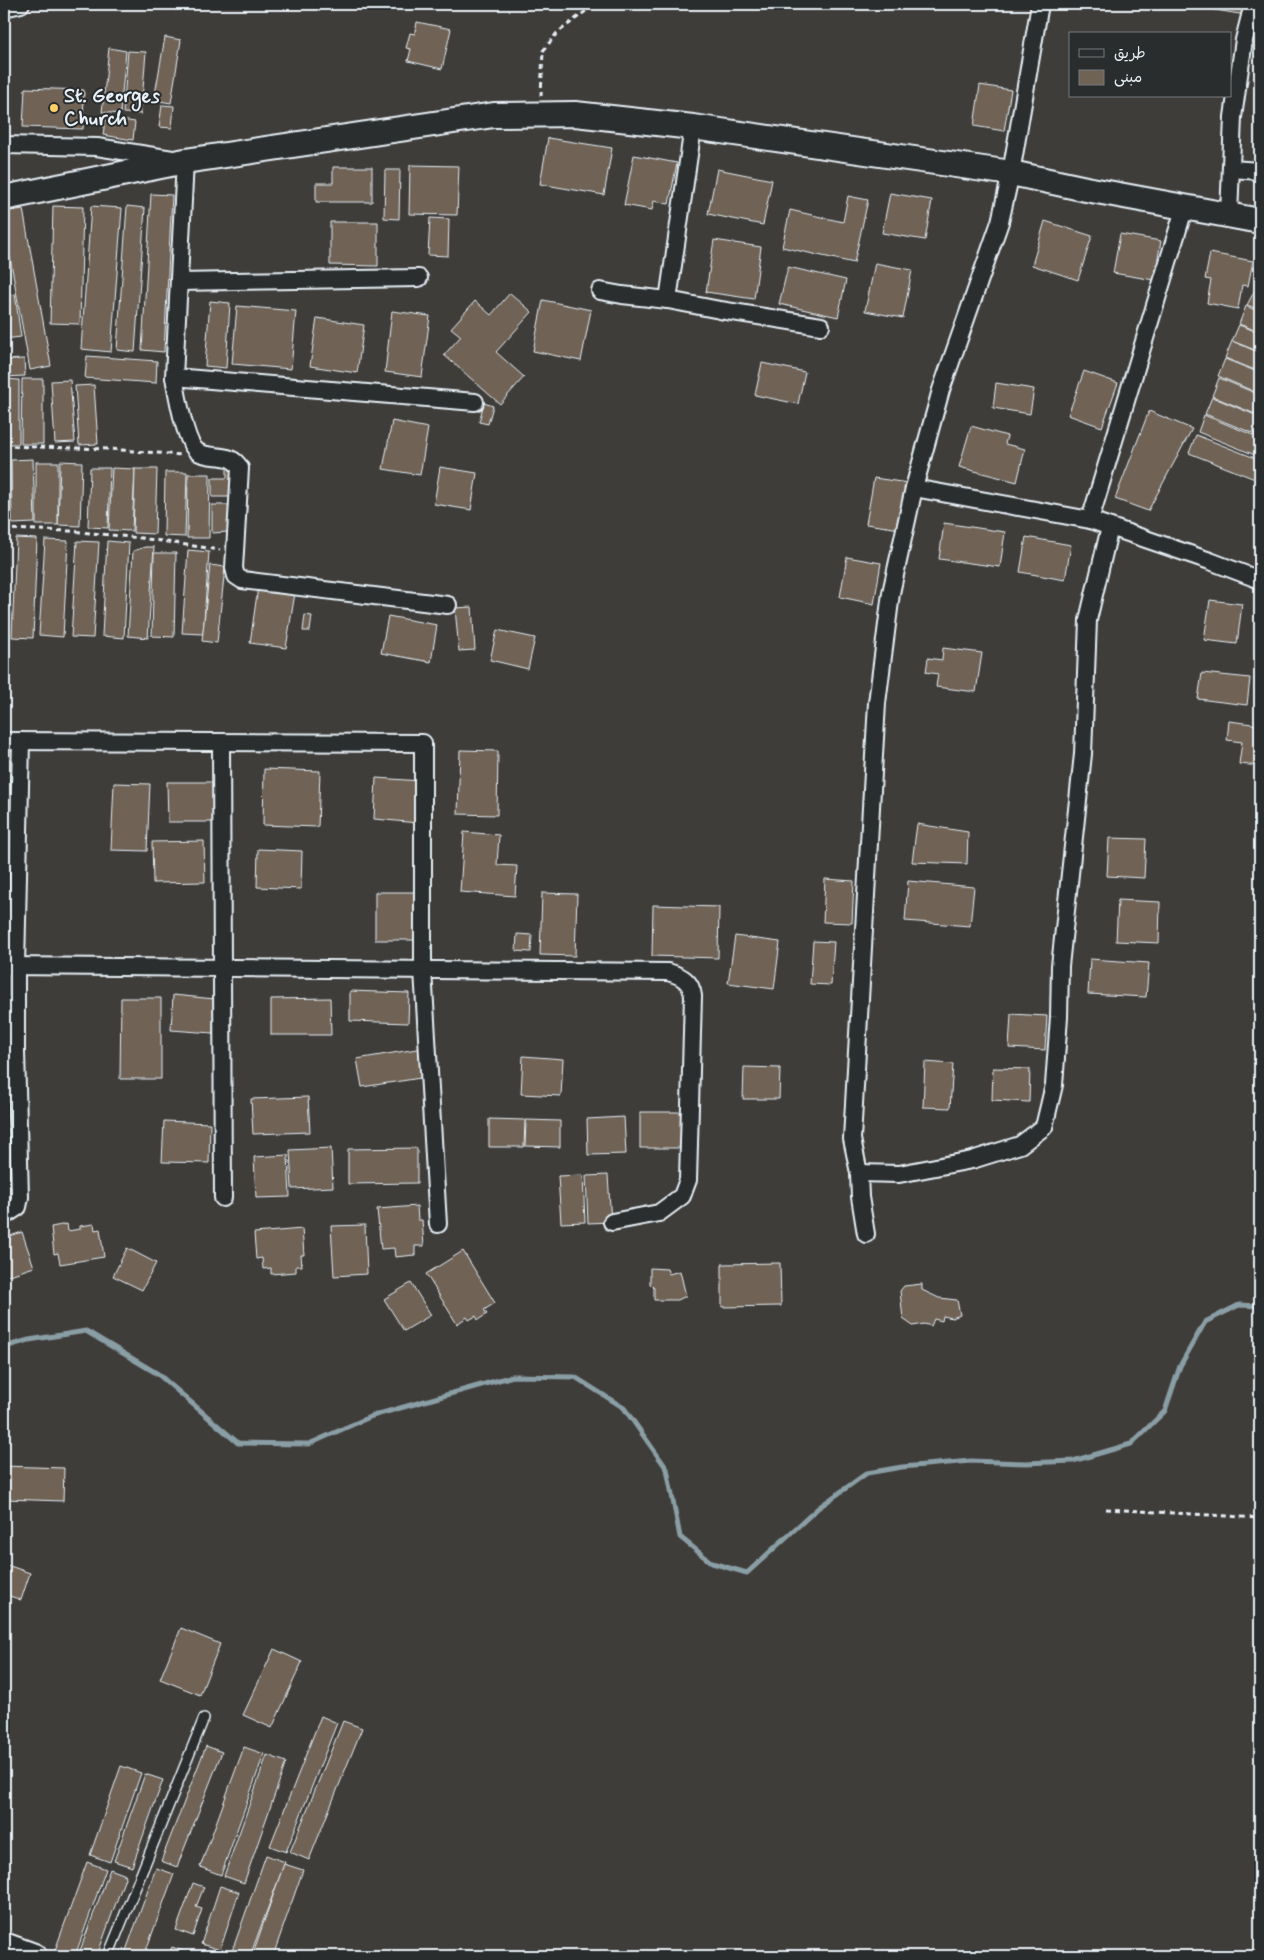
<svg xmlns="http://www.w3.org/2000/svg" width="1264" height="1960" viewBox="0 0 1264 1960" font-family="Mynerve,'Playpen Sans Arabic',sans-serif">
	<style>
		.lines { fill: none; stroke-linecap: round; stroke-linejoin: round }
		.stream { stroke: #8a9ea5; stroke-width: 5 }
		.building { fill: #6f6356; stroke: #e8f1f8 }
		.service-casing { stroke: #e8f1f8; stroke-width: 12 }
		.minor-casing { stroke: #e8f1f8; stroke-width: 20 }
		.secondary-casing { stroke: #e8f1f8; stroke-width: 28 }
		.path { stroke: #e8f1f8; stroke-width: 3; stroke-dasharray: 5 4; stroke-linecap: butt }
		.service { stroke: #2a2d2e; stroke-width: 9 }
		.minor { stroke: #2a2d2e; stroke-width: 16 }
		.secondary { stroke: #2a2d2e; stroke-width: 24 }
		.poi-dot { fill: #ffd166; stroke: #2a2d2e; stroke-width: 2 }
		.labels { text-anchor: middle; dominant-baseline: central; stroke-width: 4; stroke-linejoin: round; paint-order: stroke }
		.poi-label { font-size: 20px; font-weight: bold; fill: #e8f1f8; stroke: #2a2d2e; text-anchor: start }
	</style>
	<rect width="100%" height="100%" fill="#3f3d3a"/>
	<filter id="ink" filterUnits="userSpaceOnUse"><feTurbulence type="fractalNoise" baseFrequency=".02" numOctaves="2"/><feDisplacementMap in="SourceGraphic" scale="10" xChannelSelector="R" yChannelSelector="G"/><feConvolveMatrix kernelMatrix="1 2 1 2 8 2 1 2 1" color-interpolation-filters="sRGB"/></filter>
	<g filter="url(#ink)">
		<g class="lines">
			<!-- stream -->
			<path class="stream" d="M4,1347L29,1340L86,1331L158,1374L238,1443L309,1444L372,1416L513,1376L575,1377L624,1408L667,1469L680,1537L712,1563L747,1573L818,1508L867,1473L902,1467L971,1461L1026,1463L1073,1461L1131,1444L1165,1411L1180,1366L1205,1322L1239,1305L1260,1306"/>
		</g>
		<!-- building -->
		<g class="building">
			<path d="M1210,4H1248L1246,15L1209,9Z"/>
			<path d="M417,22L451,29L442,69L408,61L411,49L406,48L410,33L415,34Z"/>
			<path d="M165,37L181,40L171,103L154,100Z"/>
			<path d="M109,48L126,51L120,114L102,112Z"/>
			<path d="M128,51L146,52L141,114L123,113Z"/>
			<path d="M980,85L1011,90L1004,131L974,126Z"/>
			<path d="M25,88L84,90L83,129L23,127Z"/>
			<path d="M162,105L174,106L172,128L159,127Z"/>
			<path d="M105,120L117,121L116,125L120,126L121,120L135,122L133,140L103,135Z"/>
			<path d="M548,138L612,148L604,195L540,184Z"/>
			<path d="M634,155L677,163L669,204L654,201L652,210L624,205Z"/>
			<path d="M410,165L459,166L457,215L409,214Z"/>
			<path d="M333,167H372V202H316V183H333Z"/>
			<path d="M717,169L772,180L763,225L708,214Z"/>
			<path d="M385,170H400L399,219L384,218Z"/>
			<path d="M890,193L932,200L925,240L882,233Z"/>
			<path d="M151,194L172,195L164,352L142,350Z"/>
			<path d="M848,196L868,200L854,263L782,247L790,210L843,222Z"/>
			<path d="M53,206L83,207L80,324L50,323Z"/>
			<path d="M91,206L122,208L111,352L81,349Z"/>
			<path d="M127,206L145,208L135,352L117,350Z"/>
			<path d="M23,209L51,366L30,370L4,223V212Z"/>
			<path d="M430,218L449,219L448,256L428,255Z"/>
			<path d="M1045,221L1092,236L1078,280L1032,265Z"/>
			<path d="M330,222H378V266L330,265Z"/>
			<path d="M1120,234L1161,241L1154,280L1113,273Z"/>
			<path d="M714,240L761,247L754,299L706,292Z"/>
			<path d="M1210,253L1253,261L1248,286L1242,285L1238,309L1207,303L1211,280L1205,279Z"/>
			<path d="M875,263L912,270L903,318L865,311Z"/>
			<path d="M788,267L846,280L838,317L779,304Z"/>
			<path d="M1256,288L1260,290V310L1247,305Z"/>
			<path d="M510,293L532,312L496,352L524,377L500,404L444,355L461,336L451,328L475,301L491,315Z"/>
			<path d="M15,294L21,337L4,339V296Z"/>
			<path d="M543,300L591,310L581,361L533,351Z"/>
			<path d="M210,301L230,303L226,368L205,366Z"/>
			<path d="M237,306L296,311L291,369L232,364Z"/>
			<path d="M1246,306L1260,312V332L1239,324Z"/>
			<path d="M392,311L430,316L422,377L385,372Z"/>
			<path d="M317,318L364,325L357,373L310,366Z"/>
			<path d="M1239,325L1260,333V352L1232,341Z"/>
			<path d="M1232,341L1260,353V372L1225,358Z"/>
			<path d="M87,356L157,361L156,383L85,378Z"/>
			<path d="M24,359L25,376L4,377V360Z"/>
			<path d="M1225,359L1260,373V394L1218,376Z"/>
			<path d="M762,363L805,372L798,404L755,395Z"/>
			<path d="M1084,371L1118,383L1102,427L1068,415Z"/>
			<path d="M1219,378L1260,395V416L1212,396Z"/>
			<path d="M4,379L19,380V444H4Z"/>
			<path d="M22,379H43V444H21Z"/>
			<path d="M70,380L75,442L55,443L51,381Z"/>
			<path d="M996,383L1034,389L1030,414L993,408Z"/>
			<path d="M94,385L98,444L79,445L75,386Z"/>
			<path d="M1212,397L1260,417V436L1205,414Z"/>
			<path d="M484,403L493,406L488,424L479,422Z"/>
			<path d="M1149,411L1192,429L1148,511L1115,499Z"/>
			<path d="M1204,415L1260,438V457L1198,432Z"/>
			<path d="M392,421L428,428L420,475L383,469Z"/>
			<path d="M971,426L1007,436L1005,444L1025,449L1017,482L959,467Z"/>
			<path d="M1196,435L1260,460V481L1189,453Z"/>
			<path d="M33,459L35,523L12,524L11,460Z"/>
			<path d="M60,461L82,462L80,526L58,525Z"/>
			<rect x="36" y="462" width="22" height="63"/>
			<path d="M227,467H236V497H212V478H227Z"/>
			<path d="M440,467L477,473L471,510L434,504Z"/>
			<path d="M90,468H110L108,528L88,527Z"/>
			<path d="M112,468L135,469L132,531L109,530Z"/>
			<path d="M135,469H157L155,534L133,533Z"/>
			<path d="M165,472H187L185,537L164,536Z"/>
			<path d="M188,474H210L209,538H187Z"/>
			<path d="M874,478L908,483L901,529L866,524Z"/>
			<path d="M212,505H229V532L212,533Z"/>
			<path d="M944,523L1005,532L1000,567L939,559Z"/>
			<path d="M1026,537L1071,545L1065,580L1020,572Z"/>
			<path d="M16,538L37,539L33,638L12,637Z"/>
			<path d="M45,540L68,541L63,637L39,635Z"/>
			<path d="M77,541L99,542L93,638L71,637Z"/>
			<path d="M107,541L129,543L124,638L102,636Z"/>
			<path d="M145,547H154L148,638L128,636L133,551Z"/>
			<path d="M188,550L209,552L203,634L182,633Z"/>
			<path d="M154,553H176L174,637L152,636Z"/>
			<path d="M847,557L881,563L874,604L840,597Z"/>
			<path d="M210,565L225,567L217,643L202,641Z"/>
			<path d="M258,587L295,593L286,648L250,643Z"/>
			<path d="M1210,600L1242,604L1237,644L1204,640Z"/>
			<path d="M472,607L475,650L459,651L455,608Z"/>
			<path d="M305,615L312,616L310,631H303Z"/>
			<path d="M388,616L437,625L431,662L381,653Z"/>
			<path d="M497,630L535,638L528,669L490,660Z"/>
			<path d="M943,648L982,653L976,692L936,687L938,674L926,672L928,658L942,660Z"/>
			<path d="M1202,673L1250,678L1247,705L1198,699Z"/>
			<path d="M1229,721L1260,725V766L1239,764L1242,742L1227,740Z"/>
			<path d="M460,750L498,751L497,815L458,814Z"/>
			<path d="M264,769L320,771L318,827L263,825Z"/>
			<path d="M376,778L421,781L418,823L374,819Z"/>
			<path d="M4,780L17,781L16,822H4Z"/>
			<path d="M167,782H213V822H168Z"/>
			<path d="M114,783L150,784L147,851L111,850Z"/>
			<path d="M917,824L968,832L967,864L912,862Z"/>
			<path d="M4,832H8L5,885H4Z"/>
			<path d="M464,832L499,835L497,865L517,866L515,896L460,892Z"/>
			<path d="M1109,838L1146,839L1144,878L1107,876Z"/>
			<path d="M204,841L205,882L153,883L152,842Z"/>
			<path d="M258,849L302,851L301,889L257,887Z"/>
			<path d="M825,879L854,881L852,923L823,922Z"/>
			<path d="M908,881L974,887L970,926L905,921Z"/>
			<rect x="375" y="892" width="41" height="48"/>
			<path d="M542,893L577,894L575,956L540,955Z"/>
			<path d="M1118,900L1160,902L1159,943L1116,941Z"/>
			<path d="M653,905L719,907L718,958L652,956Z"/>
			<path d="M517,934L532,935L531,952L516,951Z"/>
			<path d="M735,936L780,942L774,989L728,983Z"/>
			<path d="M813,941L834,942L831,985L810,984Z"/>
			<path d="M1090,959L1149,963L1146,997L1088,994Z"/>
			<path d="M350,991L409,993L408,1023L350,1021Z"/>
			<path d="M173,995L215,999L213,1033L171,1030Z"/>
			<path d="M121,998H161V1079H120Z"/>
			<path d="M330,998L331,1035H271V999Z"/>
			<path d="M1011,1014L1047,1016L1045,1050L1009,1048Z"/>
			<path d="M423,1048L427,1077L362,1087L357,1059Z"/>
			<path d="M523,1056L563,1059L561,1096L521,1094Z"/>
			<path d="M4,1061H8L7,1094H4Z"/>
			<path d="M925,1062L953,1064L950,1108L923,1107Z"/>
			<path d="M744,1067L780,1068L779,1099H743Z"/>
			<path d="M993,1068L1030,1069L1029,1102L992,1100Z"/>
			<path d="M308,1097L310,1132L253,1134L251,1099Z"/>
			<path d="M4,1102L8,1103L6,1146H4Z"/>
			<rect x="640" y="1112" width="45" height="36"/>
			<path d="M624,1117L626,1154L588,1155L587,1119Z"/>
			<path d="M489,1119L525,1120L524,1147H489Z"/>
			<path d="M526,1120L560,1121V1147L525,1146Z"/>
			<path d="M164,1121L210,1123L209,1163L162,1162Z"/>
			<path d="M331,1148L333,1187L292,1189L290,1150Z"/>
			<path d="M417,1148V1183L348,1184V1149Z"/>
			<path d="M288,1155L290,1197L256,1198L254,1157Z"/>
			<path d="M583,1175L585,1222L561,1223L558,1176Z"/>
			<path d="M608,1175L611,1222L588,1223L586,1176Z"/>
			<path d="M417,1206L418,1220H422L424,1246H415V1255L395,1257L394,1248L381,1249L377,1209Z"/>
			<path d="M67,1224L68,1231L80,1229V1226L94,1224L95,1230L100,1229L104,1257L60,1264L58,1253L54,1254L51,1227Z"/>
			<path d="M365,1225L367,1274L334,1276L331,1226Z"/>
			<path d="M302,1229L304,1255H301L302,1266H296V1272L271,1274V1268L263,1269L262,1258L256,1259L254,1233Z"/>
			<path d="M22,1232L34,1267L4,1277V1238Z"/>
			<path d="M127,1248L156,1263L142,1290L113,1276Z"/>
			<path d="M463,1251L495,1303L484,1310L487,1314L478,1320L476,1316L469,1320L467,1317L457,1324L426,1274Z"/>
			<path d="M780,1263L781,1306L722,1307V1264Z"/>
			<path d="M650,1268L667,1269L669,1274L680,1271L686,1296L678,1300H654V1288L650,1284Z"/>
			<path d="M411,1283L431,1315L404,1331L384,1299Z"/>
			<path d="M922,1284V1290L939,1298L957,1300L960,1315L952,1318L943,1316L942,1321L934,1319L931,1326L924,1324L913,1326L903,1319L900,1291L904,1286Z"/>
			<path d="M4,1466L64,1468L63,1501L4,1499Z"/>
			<path d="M4,1564L30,1573L21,1600L4,1594Z"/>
			<path d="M181,1628L220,1644L200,1695L160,1679Z"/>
			<path d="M274,1649L302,1662L272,1728L243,1715Z"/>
			<path d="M321,1716L337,1723L286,1852L270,1846Z"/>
			<path d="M343,1721L362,1728L309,1860L290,1852Z"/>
			<path d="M206,1746L222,1752L177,1867L161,1861Z"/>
			<path d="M244,1747L264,1754L221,1875L200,1867Z"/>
			<path d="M267,1755L286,1762L244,1883L224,1876Z"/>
			<path d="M121,1766L141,1773L110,1862L90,1855Z"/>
			<path d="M145,1774L163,1780L132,1867L114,1861Z"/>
			<path d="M266,1855L285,1862L250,1956H238L231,1954Z"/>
			<path d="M87,1862L106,1869L75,1956H63L54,1953Z"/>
			<path d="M284,1864L303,1870L273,1956H252Z"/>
			<path d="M156,1868L174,1874L144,1956H124Z"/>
			<path d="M110,1869L126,1875L97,1956H78Z"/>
			<path d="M193,1883L204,1887L196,1907L202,1909L193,1936L176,1930Z"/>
			<path d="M220,1886L239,1892L220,1950L201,1944Z"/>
			<path d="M172,1947L188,1953L187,1956H168Z"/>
		</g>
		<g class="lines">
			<defs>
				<path id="service" d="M108,1956L204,1718"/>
				<g id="minor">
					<path d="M4,8L21,4"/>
					<path d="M4,145L97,147L185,161L174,377C177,393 185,444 198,452C212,460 231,451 240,468L234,568L236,576L242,580L448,605"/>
					<path d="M1231,169L1260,171"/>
					<path d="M1229,215L1233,117L1244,40L1253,4"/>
					<path d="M179,282L419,278"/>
					<path d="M600,291L622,295L668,300L720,310L821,326"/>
					<path d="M668,300L693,127"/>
					<path d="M174,377L475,402"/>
					<path d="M914,488L1090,520L1210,561L1260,580"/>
					<path d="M1090,520L1185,206"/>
					<path d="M4,741L423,743V970L438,1224"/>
					<path d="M221,742L223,1198"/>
					<path d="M4,966L668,972C682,976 691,981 693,996L688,1180L682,1196L659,1213L612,1222"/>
					<path d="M859,1173L899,1174L972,1160L1020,1145L1044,1127L1054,1085L1059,1017L1060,966L1083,754L1088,620L1110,527"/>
					<path d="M4,1216L18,1207L20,1197L16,1052V966L21,741"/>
					<path d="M866,1234L860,1197L859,1173L852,1139L877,703L891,593L914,488L941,390L1000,222L1011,173L1040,4"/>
				</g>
				<g id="secondary">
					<path d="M4,198L185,161L494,115L575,114L693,127L1011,173L1086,189L1260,221"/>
					<path d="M4,1945L34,1956"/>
				</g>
			</defs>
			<!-- service casing -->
			<use href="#service" class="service-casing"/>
			<!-- minor casing -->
			<use href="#minor" class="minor-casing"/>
			<!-- secondary casing -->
			<use href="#secondary" class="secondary-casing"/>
			<!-- path -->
			<g class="path">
				<path d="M541,96L543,51L557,33L595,4"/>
				<path d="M4,446L110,449L182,455"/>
				<path d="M4,529L70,531L141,538L220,550"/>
				<path d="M1106,1509L1260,1518"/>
			</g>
			<!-- service -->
			<use href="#service" class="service"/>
			<!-- minor -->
			<use href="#minor" class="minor"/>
			<!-- secondary -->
			<use href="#secondary" class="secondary"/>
		</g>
	</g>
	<!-- markers -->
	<circle class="poi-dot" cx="54" cy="108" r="5"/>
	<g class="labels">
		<!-- poi labels -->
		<g class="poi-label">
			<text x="64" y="96">St. Georges<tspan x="64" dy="23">Church</tspan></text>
		</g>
	</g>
	<!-- margin -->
	<rect width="1264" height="1960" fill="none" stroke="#2a2d2e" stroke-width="20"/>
	<rect x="10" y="10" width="1244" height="1940" fill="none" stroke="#e8f1f8" stroke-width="2" filter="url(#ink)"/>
	<!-- legend -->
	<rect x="1069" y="32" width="162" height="65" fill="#2a2d2e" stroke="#767b7f"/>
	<rect x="1079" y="49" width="25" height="8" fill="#2a2d2e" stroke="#767b7f"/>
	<text x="1114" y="58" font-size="15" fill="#e8f1f8">طريق</text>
	<rect x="1079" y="70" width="25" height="15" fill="#6f6356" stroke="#767b7f"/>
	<text x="1114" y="82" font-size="15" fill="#e8f1f8">مبنى</text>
</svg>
